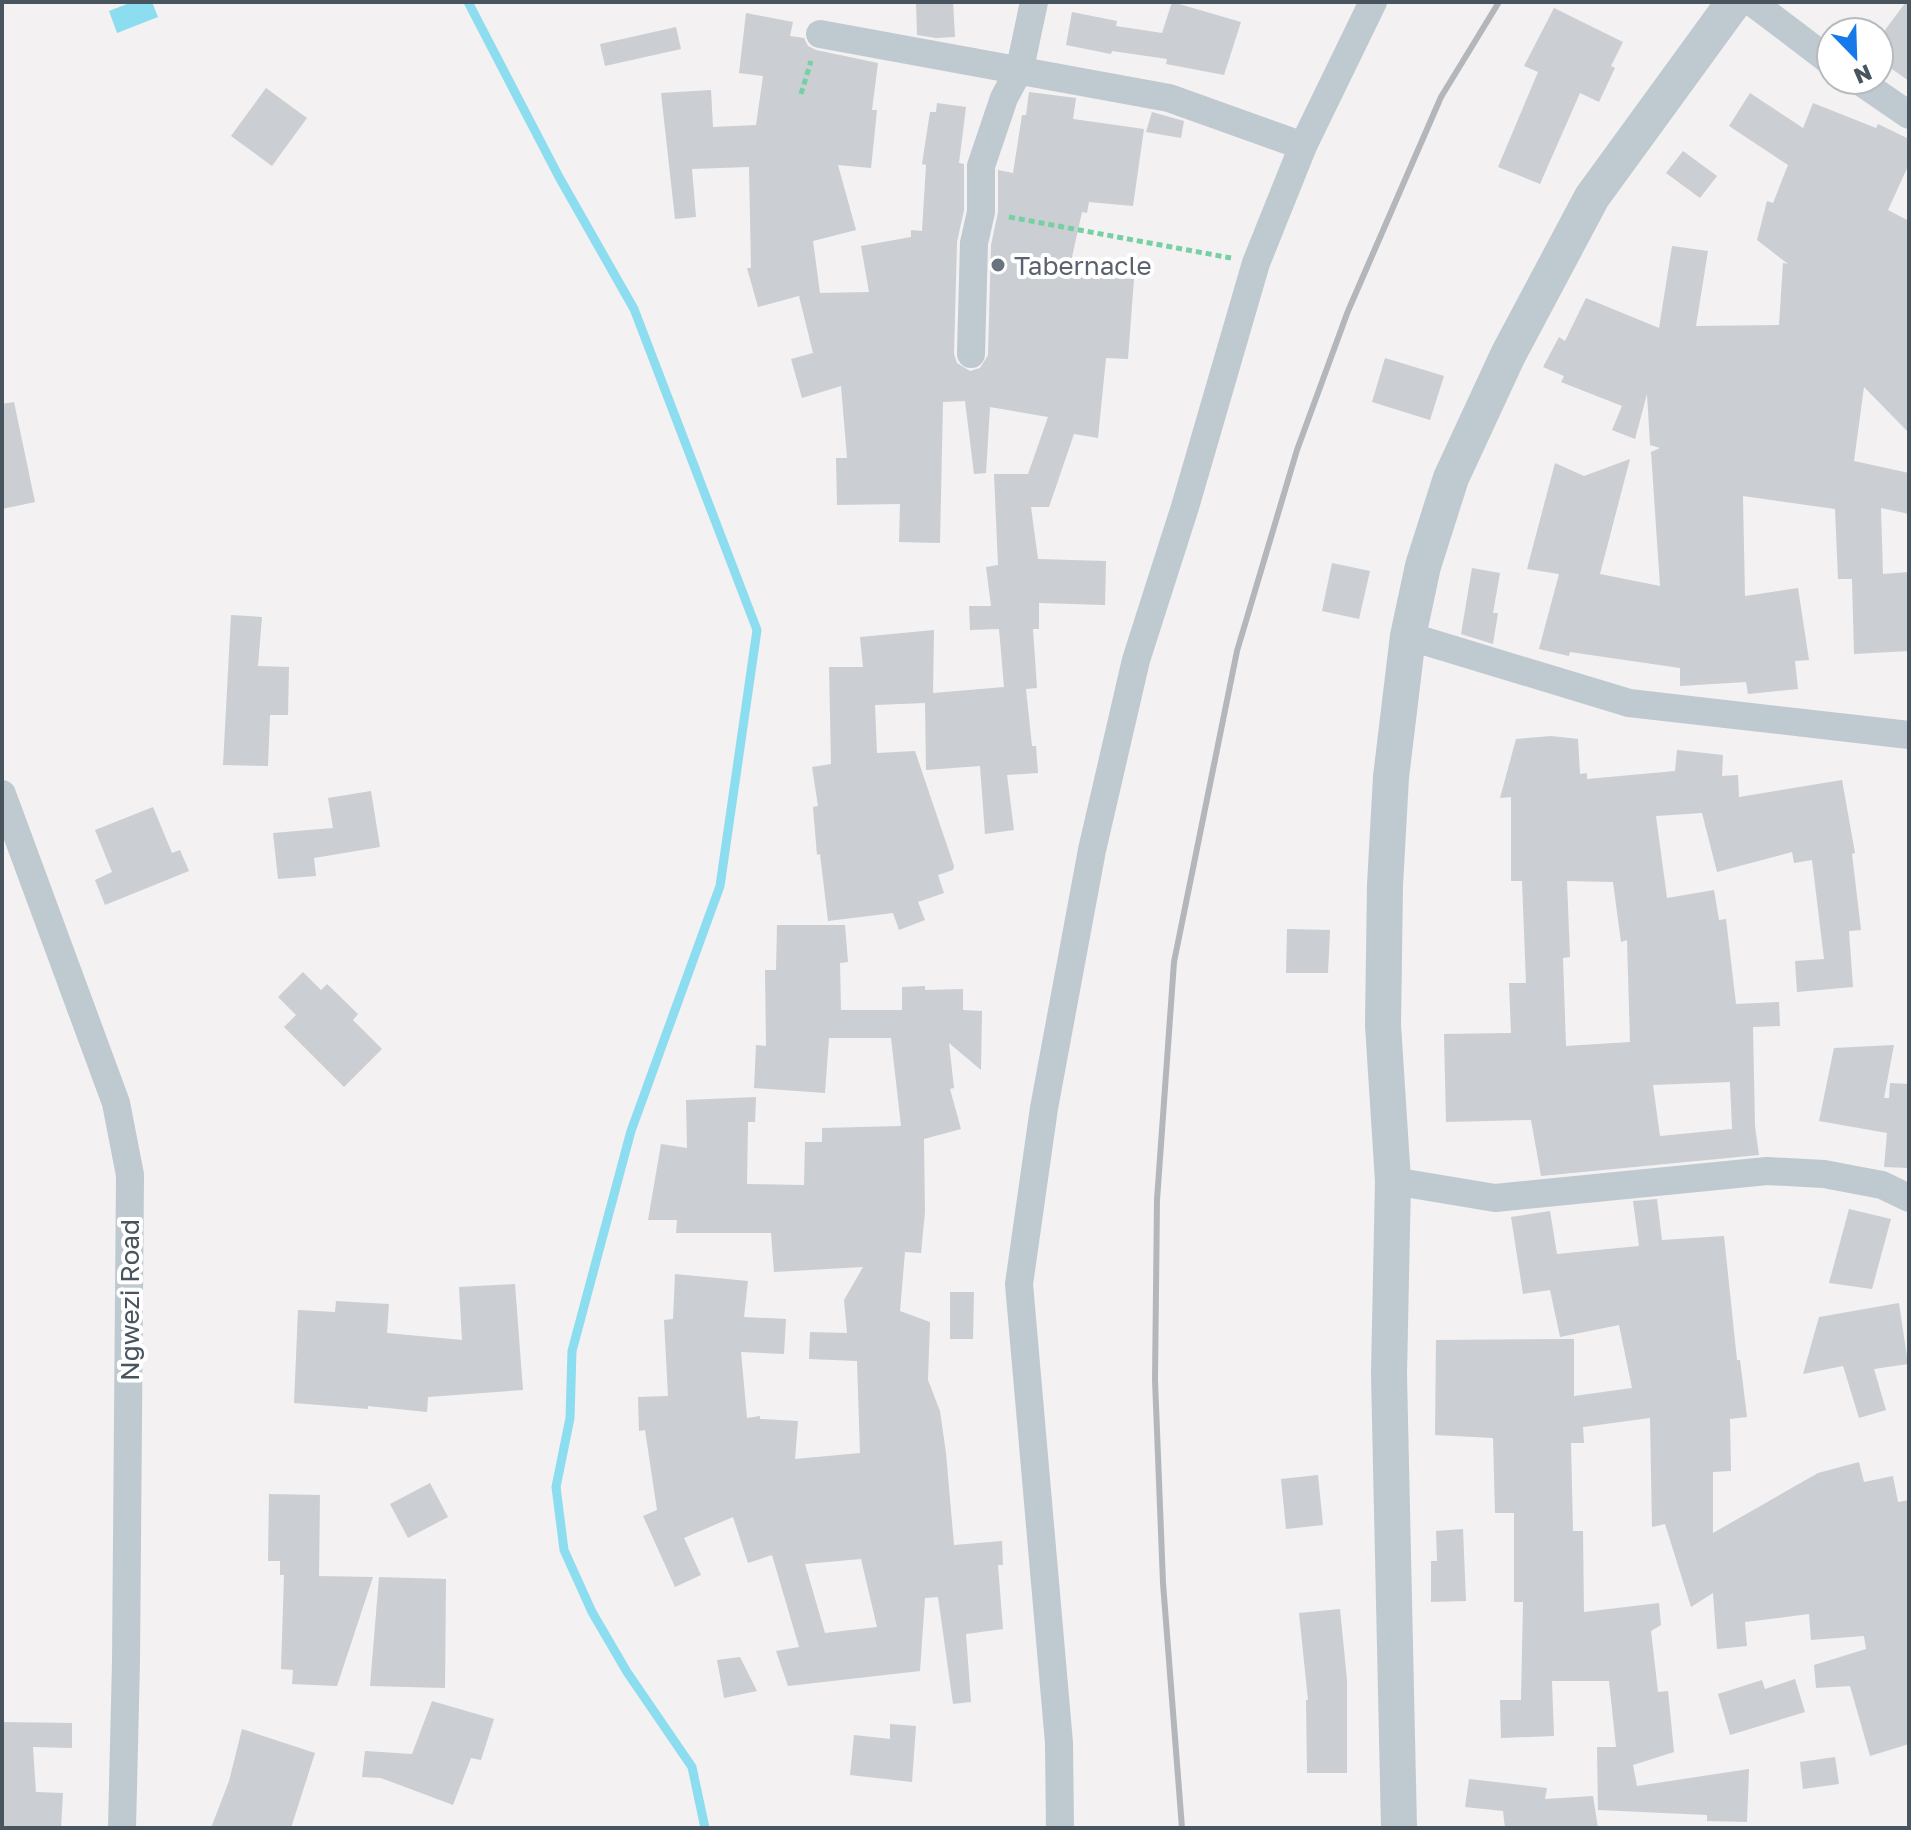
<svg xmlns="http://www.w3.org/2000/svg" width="1911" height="1830" viewBox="0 0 1911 1830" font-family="'Golos Text',sans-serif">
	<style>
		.water { fill: #8cddef }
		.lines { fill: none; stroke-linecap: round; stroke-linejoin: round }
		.stream { stroke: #8cddef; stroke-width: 9 }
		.building { fill: #cbced3; fill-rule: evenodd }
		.path { stroke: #76d0a1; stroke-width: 5; stroke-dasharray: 6 4; stroke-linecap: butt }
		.minor { stroke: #bfc9d0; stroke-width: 28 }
		.tertiary { stroke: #bfc9d0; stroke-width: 36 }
		.rail { stroke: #b3b6bb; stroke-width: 6 }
		.worship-dot { fill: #6b7280; stroke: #fff; stroke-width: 3 }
		.labels { text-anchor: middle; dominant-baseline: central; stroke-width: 8; stroke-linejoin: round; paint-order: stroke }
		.worship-label { font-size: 26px; fill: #5b616d; stroke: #fff; text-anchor: start }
		.street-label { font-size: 26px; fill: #48555f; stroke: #fff }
	</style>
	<rect width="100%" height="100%" fill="#f3f1f1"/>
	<!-- water -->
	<path class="water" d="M132,2H152L158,17L117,33L109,11Z"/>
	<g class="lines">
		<!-- stream -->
		<path class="stream" d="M468,2L559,177L634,309L757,630L720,886L631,1131L572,1351L570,1418L556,1487L564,1550L592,1612L627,1672L692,1767L705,1828"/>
	</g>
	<!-- building -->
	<g class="building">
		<path d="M916,2H953L955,37L936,38L917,35Z"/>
		<path d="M1172,2L1241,22L1224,75L1166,64L1167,59L1112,51L1111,54L1066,45L1072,12L1117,21L1116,26L1162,33Z"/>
		<path d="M1906,2H1909V81L1879,60V38Z"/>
		<path d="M1554,8L1623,42L1611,66L1615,68L1599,102L1580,93L1540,184L1498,167L1538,72L1524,66Z"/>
		<path d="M746,13L793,22L790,36L804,38L808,46L816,50L878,63L872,110H877L871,168L838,165L856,230L813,241L820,293L869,292L861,246L911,237V230L922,231L926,165L922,164L930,112H936L937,103L966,107L959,163L964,164V210L957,242L954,354L957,363L970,371L980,368L988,355L991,245L998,212V170L1013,173L1022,115H1026L1029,92L1076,98L1073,119L1144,129L1133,206L1089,202L1087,213L1082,212L1068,275L1134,279L1128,359L1106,358L1098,438L1074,434L1049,507H1031L1038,559L1106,561L1105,605L1039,603V629H1033L1037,688L1026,689L1032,746H1036L1038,773L1007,775L1014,830L985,834L980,766L926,770L925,703L875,705L877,753L915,751L954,866L953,870L938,875L944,893L918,902L925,920L899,930L893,913L828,921L820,854L817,855L813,807L818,806L812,767L831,764L829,667H863L860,637L934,630L933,693L1004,687L999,629L970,630L969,606H991L986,567L998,565L994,474H1028L1048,417L990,407L986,473L974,474L965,401L943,402L940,543L899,542L900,504L837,505L836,458H847L841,386L802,398L791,359L813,353L799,296L758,307L747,268H751L749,167L692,169L696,217L675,219L661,93L711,90L713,127L756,125L763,76L739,73Z"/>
		<path d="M676,27L681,49L605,66L600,44Z"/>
		<path d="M266,88L307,118L272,166L231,136Z"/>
		<path d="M1750,93L1803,128L1813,103L1876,128L1878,124L1909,139V164L1888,210L1909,221V433L1864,387L1854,461L1909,473V514L1881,508L1883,574L1909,572V651L1854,654L1852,579H1838L1835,509L1743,496L1745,596L1798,588L1809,660L1795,661L1798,689L1748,694L1746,682L1680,686V668L1570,652L1569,656L1539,649L1559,574L1527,569L1555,463L1584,476L1630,459L1600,574L1660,586L1651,452L1660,448L1650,445L1647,394L1635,439L1612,430L1622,406L1561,382L1564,376L1543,367L1559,337L1565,341L1586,298L1659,328L1672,246L1708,251L1696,326L1779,325L1783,263L1788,264L1757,240L1767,201L1773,203L1788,165L1729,126Z"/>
		<path d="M1152,112L1184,121L1181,138L1146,132Z"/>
		<path d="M1683,151L1717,176L1700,198L1666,173Z"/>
		<path d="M1385,358L1444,376L1430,420L1372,402Z"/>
		<path d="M14,402L35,502L2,509V404Z"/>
		<path d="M1332,563L1370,571L1359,619L1322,611Z"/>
		<path d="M1472,568L1500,573L1493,613H1498L1493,644L1461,634Z"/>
		<path d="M231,615L262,617L258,666L289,667L288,715H270L268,766L223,765Z"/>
		<path d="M1551,736L1578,739L1580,774L1587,773V779L1675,771L1677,750L1723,755L1722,776L1738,775L1739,797L1842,780L1855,853L1852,854L1861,930L1849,931L1853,987L1797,992L1795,961L1824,959L1812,860L1794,863L1792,852L1717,872L1702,813L1656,816L1667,898L1714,890L1719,920L1726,919L1736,1004L1779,1002L1780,1026L1753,1027L1755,1126L1759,1155L1541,1176L1531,1120L1446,1122L1444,1034L1511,1033L1509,983H1526L1522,881H1511V797L1500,798L1516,739ZM1567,881L1613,882L1621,942L1627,940L1630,1042L1566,1046L1563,958L1570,957ZM1730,1082L1732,1129L1660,1136L1653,1085Z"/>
		<path d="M371,791L380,847L314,858L316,876L278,879L273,833L333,828L328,798Z"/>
		<path d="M153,807L172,853L180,850L189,871L105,905L95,880L112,872L95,830Z"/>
		<path d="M777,925H845L848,962L840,963L841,1010H902V987L925,986V990L963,989V1010L982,1011L981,1070L949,1043L954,1088L950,1089L961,1129L924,1139L925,1212L921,1253L905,1252L900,1311L930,1322L928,1380L940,1411L946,1453L954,1545L1002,1541L1003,1565H998L1003,1629L966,1634L971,1702L953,1704L938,1597L925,1598L920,1671L788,1686L776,1651L799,1647L772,1555L748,1563L733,1517L684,1538L701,1575L675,1587L643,1516L657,1510L645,1430L639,1431L638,1397L668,1396L664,1320L673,1319L675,1274L748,1281L744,1317L786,1319L784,1354L741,1352L747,1418L760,1416V1419L798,1421L795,1459L860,1453L857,1361L809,1359L810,1332L847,1333L844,1300L863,1267L774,1272L771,1233H676L677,1220H648L661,1144L687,1148L686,1100L756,1097L755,1122H748L747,1184L804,1185L805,1142H822V1128L901,1126L891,1038H829L825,1093L754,1088L756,1045L766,1046L765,970H776ZM861,1559L877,1627L825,1633L805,1564Z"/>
		<path d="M1287,929L1330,930L1328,973H1286Z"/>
		<path d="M303,972L321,990L327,984L358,1014L353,1020L382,1049L344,1087L284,1027L296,1015L278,997Z"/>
		<path d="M1894,1045L1884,1098H1889L1890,1083L1909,1084V1168L1884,1167L1887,1133L1819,1121L1834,1048Z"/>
		<path d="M1657,1199L1662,1240L1724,1236L1737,1360H1740L1747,1417L1730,1419L1731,1471L1713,1472V1533L1818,1473L1859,1462L1864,1482L1893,1476L1898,1502L1909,1500V1744L1870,1756L1850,1686L1816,1688L1814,1665L1866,1649L1864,1636L1811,1640L1809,1614L1745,1622L1747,1646L1717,1649L1713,1593L1691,1607L1665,1524L1652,1527L1650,1418L1583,1427L1584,1443H1571L1573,1531H1583L1584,1612L1659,1603L1661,1625L1651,1631L1658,1692L1668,1691L1674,1752L1633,1765L1637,1786L1749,1769L1747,1822L1707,1821V1815L1598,1810L1597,1747H1616L1609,1681H1552L1554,1736L1501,1738L1500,1700H1521L1523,1602H1514V1513H1495L1493,1438L1435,1435L1436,1340L1574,1339V1396L1632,1388L1619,1325L1560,1337L1550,1290L1523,1294L1511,1217L1550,1211L1557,1254L1639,1246L1633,1201Z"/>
		<path d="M1849,1209L1891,1219L1872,1289L1829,1283Z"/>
		<path d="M515,1284L523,1390L428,1397L427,1412L368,1406V1409L294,1403L298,1310L335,1312L336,1301L389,1304L387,1333L462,1340L459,1287Z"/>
		<path d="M950,1292H974L973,1339H950Z"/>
		<path d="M1899,1303L1908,1364L1874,1369L1886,1410L1859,1418L1843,1366L1803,1374L1819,1317Z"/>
		<path d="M1318,1475L1323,1525L1286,1529L1281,1479Z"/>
		<path d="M430,1483L448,1517L408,1538L390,1504Z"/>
		<path d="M269,1494L320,1495L319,1576L373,1577L337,1686L292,1684L293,1670L281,1669L284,1575H280V1561H268Z"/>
		<path d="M1463,1529L1466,1601L1431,1602V1561H1437L1436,1531Z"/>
		<path d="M379,1577L446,1579L445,1688L370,1686Z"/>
		<path d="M1340,1609L1347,1680V1773H1307L1306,1700H1308L1299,1613Z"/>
		<path d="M740,1657L757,1691L724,1698L717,1660Z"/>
		<path d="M1795,1679L1805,1712L1730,1735L1718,1694L1762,1680L1765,1689Z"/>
		<path d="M432,1701L494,1719L481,1760L471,1758L453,1805L381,1778L362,1777L365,1751L412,1754Z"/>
		<path d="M2,1722L72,1723V1748L33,1747L36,1792L63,1793L61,1828H2Z"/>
		<path d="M890,1724L916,1726L912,1782L850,1775L854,1735L890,1739Z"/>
		<path d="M242,1729L315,1753L291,1828H211L229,1781Z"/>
		<path d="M1835,1757L1839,1784L1803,1789L1800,1762Z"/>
		<path d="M1469,1779L1547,1788L1545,1799L1593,1796L1598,1828H1505L1503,1811L1465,1807Z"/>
	</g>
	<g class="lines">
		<!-- path -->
		<g class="path">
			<path d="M801,94L811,61"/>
			<path d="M1009,217L1231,258"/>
		</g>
		<!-- minor -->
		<g class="minor">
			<path d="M1752,2L1831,62"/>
			<path d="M820,34L1169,98L1303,146"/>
			<path d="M1858,80L1909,115"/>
			<path d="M971,354L974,243L981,212V166L1004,98L1020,68L1034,2"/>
			<path d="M1408,636L1629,703L1909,735"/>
			<path d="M2,794L116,1103L130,1175L126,1662L122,1828"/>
			<path d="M1393,1181L1495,1198L1767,1171L1824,1174L1882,1185L1909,1198"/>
			<path d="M1060,1828L1059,1743L1019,1284L1044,1108L1092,850L1136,660L1185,507L1256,263L1303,146L1373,2"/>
		</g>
		<!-- tertiary -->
		<path class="tertiary" d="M1399,1828L1389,1374L1393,1181L1383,1025L1385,885L1391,777L1408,636L1423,566L1451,478L1508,355L1592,197L1734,2"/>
		<!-- rail -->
		<path class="rail" d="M1182,1828L1163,1583L1155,1380L1157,1200L1174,962L1237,651L1297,450L1348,311L1441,97L1499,2"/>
	</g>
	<!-- markers -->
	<circle class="worship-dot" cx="998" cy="265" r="8"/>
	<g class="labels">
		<!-- worship labels -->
		<g class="worship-label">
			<text x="1014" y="265">Tabernacle</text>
		</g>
		<!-- street labels -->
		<g class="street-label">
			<text transform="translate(129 1300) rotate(-90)">Ngwezi Road</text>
		</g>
	</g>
	<!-- border -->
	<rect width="1911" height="1830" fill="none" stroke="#48555f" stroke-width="8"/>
	<!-- north arrow -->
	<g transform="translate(1855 56) rotate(157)"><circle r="38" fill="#ffffff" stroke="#b6bbbf" stroke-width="2"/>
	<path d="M0-6L14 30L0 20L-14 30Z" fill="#1579ea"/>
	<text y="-12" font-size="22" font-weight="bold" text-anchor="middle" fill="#48555f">N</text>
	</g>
</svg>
